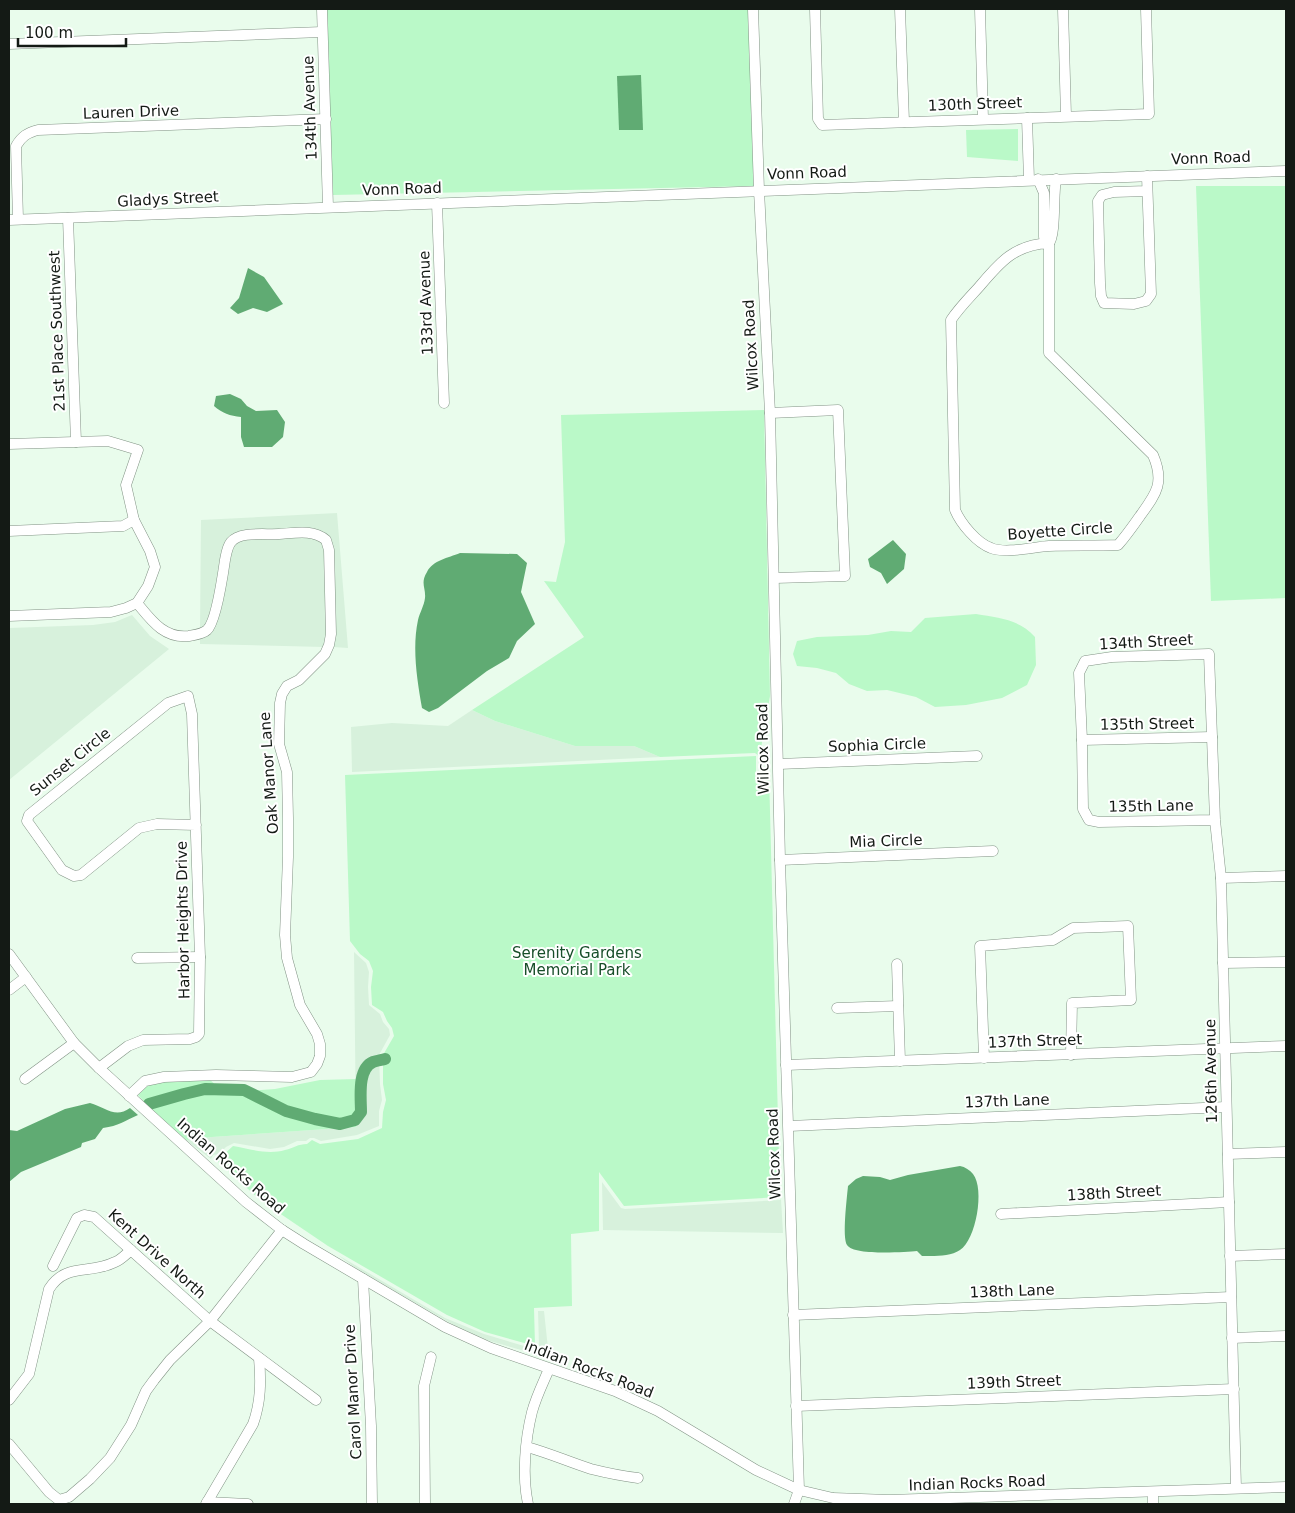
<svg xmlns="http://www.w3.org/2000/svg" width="1295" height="1513" viewBox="0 0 1295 1513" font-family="'DejaVu Sans',sans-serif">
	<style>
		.built { fill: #d7f1dc }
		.green { fill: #baf9c8 }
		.water { fill: #60ab73 }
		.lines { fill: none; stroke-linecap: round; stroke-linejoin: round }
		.river { stroke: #60ab73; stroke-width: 12 }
		.minor-casing { stroke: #829385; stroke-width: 11 }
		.minor { stroke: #fff; stroke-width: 10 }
		.labels { text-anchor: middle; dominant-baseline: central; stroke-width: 4; stroke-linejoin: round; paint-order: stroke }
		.street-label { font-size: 15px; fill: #141a15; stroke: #fff }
		.park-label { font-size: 15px; fill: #174e29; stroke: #fff }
	</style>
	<rect width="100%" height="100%" fill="#e9fcec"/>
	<!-- built -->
	<g class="built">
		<path d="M337,513L348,648L333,647L323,533L229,539L207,623L204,628L200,630L201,520Z"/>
		<path d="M311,536L323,542L325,551L326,634L324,647L200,644V638L208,634L234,544L243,540Z"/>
		<path d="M132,615L150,636L169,649L9,780V628L93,625L115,622Z"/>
		<path d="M472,710L495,721L575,746H634L660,757L352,772L351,727L392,723L448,726Z"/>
		<path d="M354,952L366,963L369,972L368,987L369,1005L380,1014L383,1022L389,1029L390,1035L379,1055L380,1084L382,1100L379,1111V1126L357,1135L321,1141L314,1138H310L306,1141H297L284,1147L270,1149L234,1143L226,1147L219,1154L213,1155L211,1159L186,1140L212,1137L356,1127Z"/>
		<path d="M602,1182L621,1208L625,1209L780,1200L781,1199L783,1233L603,1230Z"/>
		<path d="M338,1255L445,1318L484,1334L534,1349L539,1346L538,1311H544L549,1358L473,1336L358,1270Z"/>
	</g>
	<!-- green -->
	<g class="green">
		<path d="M326,9H749L755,186L333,195Z"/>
		<path d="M1018,129V161L967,157L966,130Z"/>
		<path d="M1196,186H1286V598L1211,601Z"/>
		<path d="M764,410L770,696L759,760V756L755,753L660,757L634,746H575L495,721L472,710L584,637L544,581L556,582L565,542L561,415Z"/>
		<path d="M976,614C999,618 1019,619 1035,637L1036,665L1027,685L1002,698L966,705L935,707L916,697L887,690L867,691L849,684L836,673L817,668L797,666L793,654L797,641L817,637L868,635L891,631L911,632L925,618Z"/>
		<path d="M756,756V773H769L780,1197L624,1206L599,1172V1231L571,1234L572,1306L534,1308L535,1346L485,1332L447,1315L328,1246L260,1200L214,1158L221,1157L233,1146C250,1149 268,1155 285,1150C294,1148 298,1144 307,1144L312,1140L320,1144L358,1139L382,1128L383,1112L386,1100L383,1084V1055L394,1036L392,1028L387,1021L383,1012L372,1005L371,987L373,971L369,961L360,954L350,941L345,775Z"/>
		<path d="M209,1079L219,1088L246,1091L275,1089L320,1080L356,1079V1127L212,1137L186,1140L156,1114L138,1095L149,1084L165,1081Z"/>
	</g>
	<!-- water -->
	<g class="water">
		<path d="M641,75L643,130H619L617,76Z"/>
		<path d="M248,268L264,277L283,304L267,312L253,308L238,314L230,308L239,298Z"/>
		<path d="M230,394L241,399L247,406L256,411L277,410L285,422L283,437L272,447H244L241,437V417C230,416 222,413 214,406L216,396Z"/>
		<path d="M893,540L906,554L904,569L887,584L881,573L870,567L868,559Z"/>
		<path d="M460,553L517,554L527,563L521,592L535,624L517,641L509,658L487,671L438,708L429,712L422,708C417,680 412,648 418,620C420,612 424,606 425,598C426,588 420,583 427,572C433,560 448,558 460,553Z"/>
		<path d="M90,1103C105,1107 115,1119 130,1108L138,1115C124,1121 119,1126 103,1128L95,1139L82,1143L81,1147L21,1172L9,1182V1130L17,1131L65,1109Z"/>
		<path d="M960,1166C965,1167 970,1170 973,1174C985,1189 976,1240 960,1250C950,1257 934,1256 922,1256L917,1251C905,1252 854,1256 847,1245C842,1237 847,1197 848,1186L856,1179L863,1176L880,1177L890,1180L908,1175Z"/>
	</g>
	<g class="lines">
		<!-- river -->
		<path class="river" d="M149,1104L184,1094L205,1089L244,1090L286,1111L315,1119L340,1124L355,1120L361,1112C361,1098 357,1069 373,1062C376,1061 381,1060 385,1059"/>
		<defs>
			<g id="minor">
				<path d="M322,9L328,207"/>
				<path d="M753,9L759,190L770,413L780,860L799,1490L794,1504"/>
				<path d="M815,9L818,119L822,125L1149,114L1146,9"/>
				<path d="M900,9L904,122"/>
				<path d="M980,9L983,119"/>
				<path d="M1063,9L1066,116"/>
				<path d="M9,44L322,32"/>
				<path d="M1027,118L1029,180"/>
				<path d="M1038,179L1044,193V237L1049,243C1056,235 1053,193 1056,179"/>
				<path d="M1147,191L1114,192L1102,195L1098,201L1100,283L1101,296L1104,303L1134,304L1146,301L1151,294L1147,176"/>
				<path d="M437,203L444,403"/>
				<path d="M68,218L76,442"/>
				<path d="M18,219L16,146C22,136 27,133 38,130L326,119"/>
				<path d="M9,220L1286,171"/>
				<path d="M1049,243V353L1153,455C1165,483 1156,494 1140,516C1133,526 1126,536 1118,545C1095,546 1072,545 1049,546C1033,547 1006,554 991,548C977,543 961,524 955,510L951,320C959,308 969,298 979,287C1000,262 1014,245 1049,243Z"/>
				<path d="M770,413L838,410L845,576L775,578"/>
				<path d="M9,444L108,441L138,450L126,485L134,520L150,551L155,567L148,586L137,603L126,608L111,612L9,616"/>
				<path d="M9,531L123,526L134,520"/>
				<path d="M1082,740L1212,737"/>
				<path d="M779,764L977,756"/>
				<path d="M1215,820L1099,822L1089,820L1083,809L1082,740L1079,673L1085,661L1112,657L1209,654L1215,820L1221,878L1236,1488"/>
				<path d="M780,860L993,851"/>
				<path d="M1221,878L1286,876"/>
				<path d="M9,954L74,1043L99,1068L246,1202L282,1230L304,1244L445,1327L491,1348L615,1391L658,1411L756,1470L799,1490L833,1498L889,1500L1286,1487"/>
				<path d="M137,958L200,957"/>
				<path d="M1223,963L1286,962"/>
				<path d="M897,964L900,1061"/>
				<path d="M9,990L26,977"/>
				<path d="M837,1008L898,1006"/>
				<path d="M984,1058L980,946L1053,940L1073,928L1128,926L1131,1000L1072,1003L1071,1055"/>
				<path d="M786,1065L1286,1046"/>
				<path d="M99,1068L128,1046L143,1040L190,1039L196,1037L199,1034L200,957L192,714L188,696L168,703L29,815L27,821L62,870L74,876L81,875L139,828L157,824L196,825"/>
				<path d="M25,1079L74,1043"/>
				<path d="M129,1096L145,1081L164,1077L216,1075L292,1077L311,1072L317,1064L320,1056V1044L317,1034L300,1005L287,958L285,935L288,857V818L287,772L279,744L280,703L282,694L287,686L299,680L325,654L329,645L331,634L329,550L326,540C313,529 295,533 279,534C265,535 240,531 231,542C227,547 226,555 225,560C223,574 216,622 207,630C203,634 194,635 189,636C164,639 151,620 137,603"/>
				<path d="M789,1126L1226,1107"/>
				<path d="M1228,1154L1286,1152"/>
				<path d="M1001,1214L1229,1202"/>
				<path d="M1230,1256L1286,1254"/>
				<path d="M53,1266L77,1218L84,1215L94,1217L210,1321L316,1400"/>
				<path d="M363,1279L371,1426L372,1504"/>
				<path d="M793,1315L1231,1297"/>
				<path d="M1232,1338L1286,1336"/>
				<path d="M9,1400L29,1374L49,1289C66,1262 90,1275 115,1262C121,1260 126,1254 131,1250"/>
				<path d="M796,1406L1234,1389"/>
				<path d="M9,1444L49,1492L59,1500L69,1497L90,1479L110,1458L131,1425L146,1391L154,1380L170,1360L210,1321L282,1230"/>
				<path d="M527,1447C549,1453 569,1462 591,1469C607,1473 622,1476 638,1478"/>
				<path d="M207,1502L248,1504"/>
				<path d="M206,1504L253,1424C261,1402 261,1381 259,1358"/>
				<path d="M425,1504L424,1386L431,1357"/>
				<path d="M528,1504C522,1476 525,1440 532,1412C536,1397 543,1383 549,1369"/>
				<path d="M1153,1504V1492"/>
			</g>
		</defs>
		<!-- minor casing -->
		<use href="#minor" class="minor-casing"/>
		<!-- minor -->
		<use href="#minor" class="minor"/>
	</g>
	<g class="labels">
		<!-- street labels -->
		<g class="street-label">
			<text transform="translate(975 104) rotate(-2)">130th Street</text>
			<text transform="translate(310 108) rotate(-92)">134th Avenue</text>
			<text transform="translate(131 112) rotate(-2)">Lauren Drive</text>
			<text transform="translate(1211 158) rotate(-2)">Vonn Road</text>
			<text transform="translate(807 173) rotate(-2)">Vonn Road</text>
			<text transform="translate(402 189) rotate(-2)">Vonn Road</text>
			<text transform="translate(168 199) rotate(-3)">Gladys Street</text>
			<text transform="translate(426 303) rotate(-92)">133rd Avenue</text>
			<text transform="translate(57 331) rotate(-92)">21st Place Southwest</text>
			<text transform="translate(751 345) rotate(-93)">Wilcox Road</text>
			<text transform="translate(1060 531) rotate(-4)">Boyette Circle</text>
			<text transform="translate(1146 642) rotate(-3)">134th Street</text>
			<text transform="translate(1147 724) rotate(-1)">135th Street</text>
			<text transform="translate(877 745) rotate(-2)">Sophia Circle</text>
			<text transform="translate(763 749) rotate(-91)">Wilcox Road</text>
			<text transform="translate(70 762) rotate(-39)">Sunset Circle</text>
			<text transform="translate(269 773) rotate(-94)">Oak Manor Lane</text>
			<text transform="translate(1151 806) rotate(-1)">135th Lane</text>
			<text transform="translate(886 841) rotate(-2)">Mia Circle</text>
			<text transform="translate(183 920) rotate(-91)">Harbor Heights Drive</text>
			<text transform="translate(1035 1041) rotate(-2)">137th Street</text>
			<text transform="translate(1211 1071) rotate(-91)">126th Avenue</text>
			<text transform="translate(1007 1101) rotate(-2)">137th Lane</text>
			<text transform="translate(774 1154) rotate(-92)">Wilcox Road</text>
			<text transform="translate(231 1166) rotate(41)">Indian Rocks Road</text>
			<text transform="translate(1114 1193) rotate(-3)">138th Street</text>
			<text transform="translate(157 1254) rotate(42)">Kent Drive North</text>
			<text transform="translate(1012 1291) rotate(-2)">138th Lane</text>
			<text transform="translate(589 1369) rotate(21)">Indian Rocks Road</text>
			<text transform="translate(1014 1382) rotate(-2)">139th Street</text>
			<text transform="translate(353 1392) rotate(-93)">Carol Manor Drive</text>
			<text transform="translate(977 1483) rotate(-2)">Indian Rocks Road</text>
		</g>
		<!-- park labels -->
		<g class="park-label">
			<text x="577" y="953">Serenity Gardens<tspan x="577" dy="17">Memorial Park</tspan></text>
		</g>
	</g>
	<!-- border -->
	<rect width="1295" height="1513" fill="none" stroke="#141a15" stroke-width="20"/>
	<!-- scale -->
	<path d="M18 38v8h108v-8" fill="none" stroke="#141a15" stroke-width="2.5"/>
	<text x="25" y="38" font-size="15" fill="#141a15" stroke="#ffffff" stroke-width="4" paint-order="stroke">100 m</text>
</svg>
